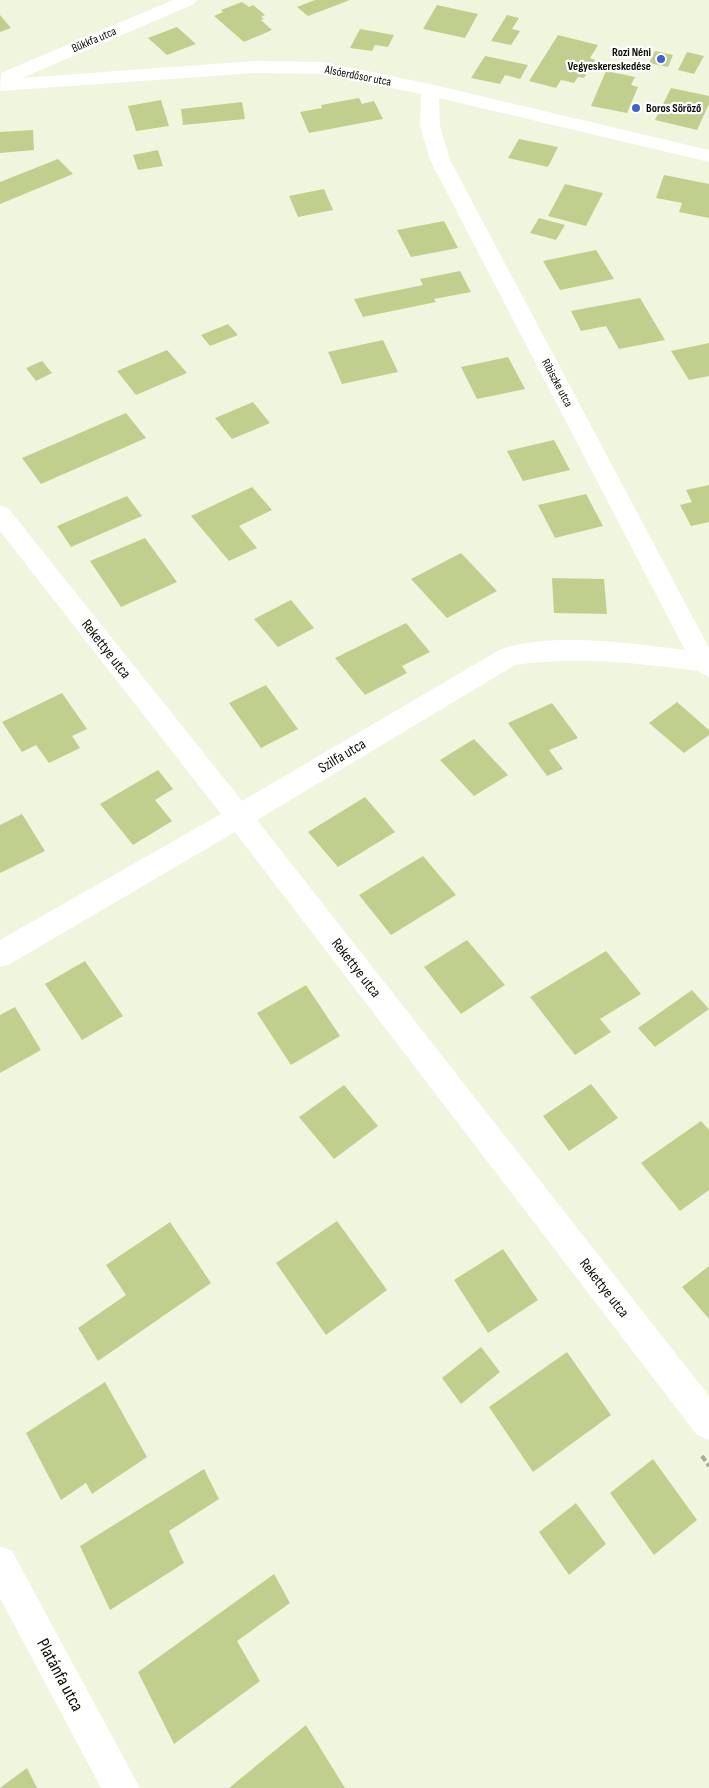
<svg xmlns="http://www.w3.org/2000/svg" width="709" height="1788" viewBox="0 0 709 1788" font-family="'Sofia Sans Condensed',sans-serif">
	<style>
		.building { fill: #c1cf8e }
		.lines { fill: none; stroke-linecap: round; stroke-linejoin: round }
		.path { stroke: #a6ab97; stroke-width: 4; stroke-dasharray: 6 3; stroke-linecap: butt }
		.minor { fill: #fff; fill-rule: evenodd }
		.poi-dot { fill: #4160d2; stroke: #fff; stroke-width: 2 }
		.labels { text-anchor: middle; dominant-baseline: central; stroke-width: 4.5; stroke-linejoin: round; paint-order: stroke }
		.far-street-label { font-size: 12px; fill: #0f1108; stroke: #fff }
		.far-poi-label { font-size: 12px; font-weight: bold; fill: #0f1108; stroke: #fff; text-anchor: end }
		.street-label { font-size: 15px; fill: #0f1108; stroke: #fff }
		.near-street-label { font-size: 18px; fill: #0f1108; stroke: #fff }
	</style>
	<rect width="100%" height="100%" fill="#f0f6dd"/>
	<!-- building -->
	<g class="building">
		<path d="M315,0H350L308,16L297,7Z"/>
		<path d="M242,2L249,7L253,5L265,15L261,17L264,19L261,20L272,30L244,42L214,16L223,12L221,10Z"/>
		<path d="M437,5L478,14L465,38L423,29Z"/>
		<path d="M0,15L11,28L0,32Z"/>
		<path d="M507,15L519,18L512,29L520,31L511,45L491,41Z"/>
		<path d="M177,27L196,44L167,55L148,38Z"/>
		<path d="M360,29L394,35L388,47L375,45L372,51L350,48Z"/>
		<path d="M558,35L598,45L590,58L595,60L584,78L578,77L574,83L561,80L556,88L529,81Z"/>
		<path d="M655,51L673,55L668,67L649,63Z"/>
		<path d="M687,52L704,56L694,74L678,70Z"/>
		<path d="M485,56L528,65L520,79L505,75L500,84L471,78Z"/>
		<path d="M606,71L635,77L631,85L638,87L627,113L591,106Z"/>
		<path d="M671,88L709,96V104L697,130L655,120Z"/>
		<path d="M359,98L362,104L374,101L383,119L309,133L300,112L322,108L321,105Z"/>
		<path d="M161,100L169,126L136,131L128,106Z"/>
		<path d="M242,102L245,119L183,125L181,109Z"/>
		<path d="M33,130L34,150L0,153V132Z"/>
		<path d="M519,139L558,147L548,167L508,158Z"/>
		<path d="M158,150L163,166L138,170L133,155Z"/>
		<path d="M58,159L73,174L0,204V182Z"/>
		<path d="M664,175L709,184V218L679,212L682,203L656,198Z"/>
		<path d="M565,184L603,193L586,226L548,216Z"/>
		<path d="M324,189L333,210L298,217L289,196Z"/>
		<path d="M539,218L565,225L556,240L530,233Z"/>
		<path d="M444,221L458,248L411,257L397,230Z"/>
		<path d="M596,250L614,279L560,290L543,261Z"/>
		<path d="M460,271L471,292L434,299L436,302L363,317L354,299L423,285L420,279Z"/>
		<path d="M640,298L665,340L619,349L606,326L581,331L571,311Z"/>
		<path d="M228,324L238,335L210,346L201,335Z"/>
		<path d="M383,340L398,372L342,384L328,352Z"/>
		<path d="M709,343V376L689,380L671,351Z"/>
		<path d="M167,350L187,373L136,395L117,371Z"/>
		<path d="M508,357L525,389L477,399L461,367Z"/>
		<path d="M42,361L52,373L36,381L26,368Z"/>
		<path d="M253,402L270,423L232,439L215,418Z"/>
		<path d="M126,413L146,438L41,484L22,458Z"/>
		<path d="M554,440L570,470L523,481L507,451Z"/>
		<path d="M709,485V522L691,526L680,505L692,502L686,490Z"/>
		<path d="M252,487L272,510L239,526L257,548L229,561L191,516Z"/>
		<path d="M586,494L603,526L555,538L538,505Z"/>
		<path d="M127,496L142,516L71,547L57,526Z"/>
		<path d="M145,538L177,582L121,607L90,561Z"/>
		<path d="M461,553L497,591L447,618L411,579Z"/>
		<path d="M552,578L604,579L607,614L554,613Z"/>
		<path d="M291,600L314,628L278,647L254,619Z"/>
		<path d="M406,623L430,652L402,666L407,673L365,695L335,658Z"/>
		<path d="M266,685L298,729L261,748L229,703Z"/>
		<path d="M62,693L87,729L72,736L80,748L49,763L36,745L22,752L2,722Z"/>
		<path d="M677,702L709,730V735L684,753L649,723Z"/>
		<path d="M552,703L578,738L549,750L563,769L547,776L508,723Z"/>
		<path d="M474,739L508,775L474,796L440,760Z"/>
		<path d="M158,770L173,789L155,800L172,821L133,845L100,804Z"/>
		<path d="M365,797L395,832L338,867L308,832Z"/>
		<path d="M22,814L45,851L0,873V825Z"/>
		<path d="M423,856L456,895L391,935L359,895Z"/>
		<path d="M467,940L505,985L461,1014L424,967Z"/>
		<path d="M606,951L641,994L600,1019L611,1032L575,1055L530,997Z"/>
		<path d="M85,961L123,1016L82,1040L45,984Z"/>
		<path d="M306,985L340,1036L291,1065L257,1013Z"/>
		<path d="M692,990L709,1009L655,1047L638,1028Z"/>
		<path d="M15,1007L41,1050L0,1073V1015Z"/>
		<path d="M591,1084L618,1118L569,1151L543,1116Z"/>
		<path d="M344,1085L378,1126L334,1159L299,1117Z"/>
		<path d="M701,1121L709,1130V1190L680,1211L641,1163Z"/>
		<path d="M337,1221L387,1290L326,1335L276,1263Z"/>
		<path d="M170,1222L211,1283L98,1361L78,1328L126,1295L106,1265Z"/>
		<path d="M503,1249L538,1300L488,1333L454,1280Z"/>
		<path d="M709,1266V1319L682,1287Z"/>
		<path d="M481,1347L500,1372L461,1404L442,1378Z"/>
		<path d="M567,1352L611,1415L533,1472L489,1407Z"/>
		<path d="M105,1382L147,1457L92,1494L86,1483L61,1500L26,1433Z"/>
		<path d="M653,1459L697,1520L654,1555L610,1493Z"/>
		<path d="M204,1469L219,1499L169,1531L184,1563L110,1610L80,1546Z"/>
		<path d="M576,1503L606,1544L569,1575L539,1532Z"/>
		<path d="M274,1574L290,1603L237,1641L260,1681L174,1744L138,1672Z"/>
		<path d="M306,1725L345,1788H229Z"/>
		<path d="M27,1768L37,1788H0Z"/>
	</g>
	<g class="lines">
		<!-- path -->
		<path class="path" d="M702,1456L709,1466"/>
		<!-- minor -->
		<g class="minor">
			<path d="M173,0H197L194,4L22,78L255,61L323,62L430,84L709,150V162L439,98L440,126L450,160L709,648V677L697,671C636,663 576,656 515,665L257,820L709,1396V1440L697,1435L235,832L10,964L0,967V940L221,814L0,531V505L8,508L242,801L501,649C554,632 630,643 685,650L430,160L420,126L421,94L323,74L255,73L0,91L1,73Z"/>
			<path d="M0,1546L12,1551L140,1788H101L0,1598Z"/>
		</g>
	</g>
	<!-- markers -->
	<g class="poi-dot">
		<circle cx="661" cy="59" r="5"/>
		<circle cx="636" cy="108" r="5"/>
	</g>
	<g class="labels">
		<!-- far-street labels -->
		<g class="far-street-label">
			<text transform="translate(94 40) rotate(-23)">Bükkfa utca</text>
			<text transform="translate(358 76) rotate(11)">Alsóerdősor utca</text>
			<text transform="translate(557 383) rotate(62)">Ribiszke utca</text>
		</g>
		<!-- far-poi labels -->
		<g class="far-poi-label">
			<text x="651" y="52">Rozi Néni<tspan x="651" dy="14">Vegyeskereskedése</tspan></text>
			<text x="646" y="108" text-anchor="start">Boros Söröző</text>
		</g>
		<!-- street labels -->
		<g class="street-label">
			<text transform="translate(106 649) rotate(52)">Rekettye utca</text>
			<text transform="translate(342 756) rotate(-31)">Szilfa utca</text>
			<text transform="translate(356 968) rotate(52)">Rekettye utca</text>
			<text transform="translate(604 1288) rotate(52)">Rekettye utca</text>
		</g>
		<!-- near-street labels -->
		<g class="near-street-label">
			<text transform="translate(60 1675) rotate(62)">Platánfa utca</text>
		</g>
	</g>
</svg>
